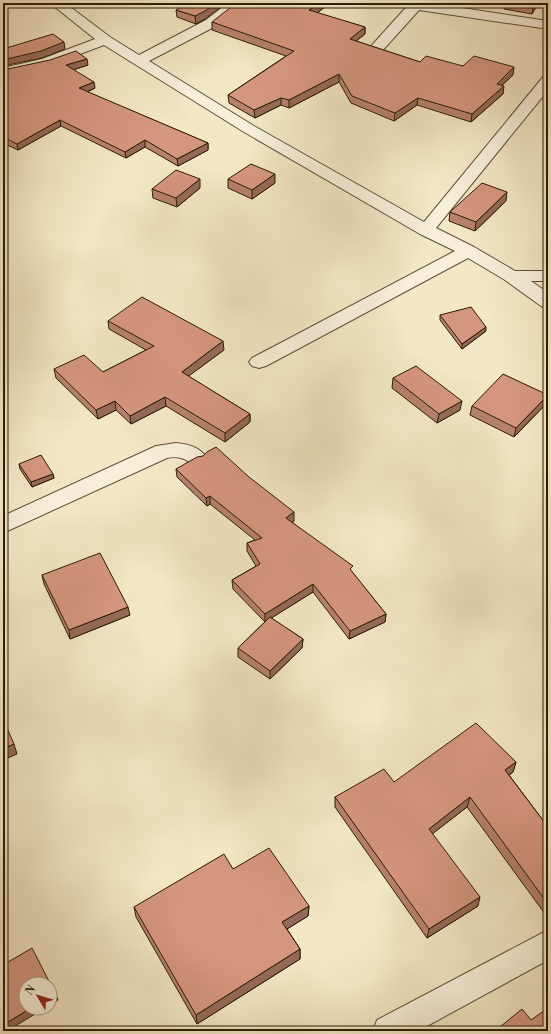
<svg xmlns="http://www.w3.org/2000/svg" width="551" height="1034" viewBox="0 0 551 1034" font-family="'Libre Bodoni',serif">
	<style>
		.lines { fill: none; stroke-linecap: round; stroke-linejoin: round }
		.minor-casing { stroke: #5d4f36; stroke-width: 2 }
		.minor { fill: #f7efda; fill-rule: evenodd }
		.wall { fill: #b7816d; stroke: #2b1c06 }
		.shaded-wall { fill: #956959; stroke: #2b1c06 }
		.building { fill: #d5967f; stroke: #2b1c06 }
	</style>
	<rect width="100%" height="100%" fill="#f3e7c6"/>
	<filter id="stains"><feTurbulence type="fractalNoise" baseFrequency=".005" numOctaves="4"/><feColorMatrix values="0 0 0 0 .2 0 0 0 0 .09 0 0 0 0 .02 0 0 0 .5 -.17"/></filter>
	<radialGradient id="worn" r=".72"><stop offset=".6" stop-color="#630" stop-opacity="0"/><stop offset="1" stop-color="#630" stop-opacity=".3"/></radialGradient>
	<g class="lines">
		<defs>
			<g id="minor">
				<path d="M50,3H65L110,37L139,55L206,20L228,3H243L216,26L149,61L254,126L424,222L543,77L548,76V90L436,228L474,247L515,271H548V281H531L548,293V308L541,306L505,280L468,258L266,366L259,368L252,366L249,362L252,358L455,251L420,234L244,132L104,45L51,65L3,76V68L42,59L95,39Z"/>
				<path d="M410,3H429L548,21V29L419,10L383,50L378,51L373,50L371,47L373,44Z"/>
				<path d="M176,443C188,444 200,447 207,458L203,463C190,467 192,461 181,458C177,457 171,457 167,458L3,533V516L156,446Z"/>
				<path d="M548,930V960L418,1031H373L377,1020Z"/>
			</g>
		</defs>
		<!-- minor casing -->
		<use href="#minor" class="minor-casing"/>
		<!-- minor -->
		<use href="#minor" class="minor"/>
	</g>
	<!-- wall -->
	<g class="wall">
		<path d="M505,3H548V6L538,4L532,14L504,9Z"/>
		<path d="M325,7L317,13L365,27V34L356,41L420,62L463,66L513,75L502,85L503,94L471,122L417,105L394,121L351,103L339,82L289,108L281,105L255,118L229,103L228,95L286,56L212,30V22Z"/>
		<path d="M176,10L205,19L196,24L177,17Z"/>
		<path d="M88,65L73,70L95,88L87,92L208,143V150L178,166L145,147L126,158L61,126L18,150L3,143V70Z"/>
		<path d="M228,179L275,183L252,199L228,188Z"/>
		<path d="M200,188L177,207L153,198L152,189Z"/>
		<path d="M506,201L475,231L449,221L450,212Z"/>
		<path d="M440,315L486,331L462,349L440,320Z"/>
		<path d="M108,321L224,350L188,376L250,414V422L225,442L166,406L131,424L116,410L98,419L56,378L54,369L103,372L146,350L109,329Z"/>
		<path d="M393,378L460,410L437,423L392,388Z"/>
		<path d="M548,395L546,404L514,437L470,415L472,406Z"/>
		<path d="M19,464L53,474L54,478L32,487L20,469Z"/>
		<path d="M176,469L294,521L292,522L352,572L386,614L385,622L349,639L313,592L271,618L303,639L302,648L270,679L238,657V648L267,620L265,622L233,589L232,580L256,566L247,551V543L255,540L210,504L207,506L177,477Z"/>
		<path d="M42,575L130,615L70,639L44,584Z"/>
		<path d="M516,762L513,772L509,775L548,827V918L467,807L432,834L478,906L427,938L335,807V797L394,782Z"/>
		<path d="M233,869L309,906L308,916L287,929L300,949V959L197,1024L136,917L134,907Z"/>
	</g>
	<!-- shaded-wall -->
	<g class="shaded-wall">
		<path d="M216,3H226L205,19L196,24L195,16Z"/>
		<path d="M318,3H325V7L309,18V10Z"/>
		<path d="M535,3H538L532,14L533,6Z"/>
		<path d="M365,27V34L350,46V39Z"/>
		<path d="M64,42L65,49L42,58L3,66V60Z"/>
		<path d="M87,59L88,65L66,72V65Z"/>
		<path d="M514,67L513,75L496,91L497,84Z"/>
		<path d="M339,74V82L289,108V100Z"/>
		<path d="M94,82L95,88L80,95L79,88Z"/>
		<path d="M504,86L503,94L471,122L472,114Z"/>
		<path d="M281,98V105L255,118L254,110Z"/>
		<path d="M418,98L417,105L394,121L395,113Z"/>
		<path d="M60,120L61,126L18,150L17,144Z"/>
		<path d="M145,140V147L126,158L125,152Z"/>
		<path d="M208,143V150L178,166L177,159Z"/>
		<path d="M275,174V183L252,199V190Z"/>
		<path d="M200,179V188L177,207L176,198Z"/>
		<path d="M507,192L506,201L475,231L476,222Z"/>
		<path d="M486,327V331L462,349V344Z"/>
		<path d="M223,341L224,350L182,381V372Z"/>
		<path d="M548,395L546,404L514,437L516,428Z"/>
		<path d="M165,397L166,406L131,424L130,416Z"/>
		<path d="M115,401L116,410L98,419L96,410Z"/>
		<path d="M462,401L460,410L437,423L439,414Z"/>
		<path d="M250,414V422L225,442V433Z"/>
		<path d="M53,474L54,478L32,487L31,482Z"/>
		<path d="M210,496V504L207,506L206,498Z"/>
		<path d="M294,512V521L286,526V518Z"/>
		<path d="M313,584V592L265,622V614Z"/>
		<path d="M128,607L130,615L70,639L69,630Z"/>
		<path d="M386,614L385,622L349,639L350,631Z"/>
		<path d="M303,639L302,648L270,679V671Z"/>
		<path d="M14,744L17,754L3,760V749Z"/>
		<path d="M516,762L513,772L502,780L505,770Z"/>
		<path d="M470,797L467,807L427,838L429,829Z"/>
		<path d="M480,897L478,906L427,938L429,929Z"/>
		<path d="M309,906L308,916L282,932V922Z"/>
		<path d="M300,949V959L197,1024L196,1015Z"/>
		<path d="M55,993L58,1000L50,1005V997Z"/>
		<path d="M31,1008H45L7,1031H3V1025Z"/>
	</g>
	<!-- building -->
	<g class="building">
		<path d="M188,3H216L205,11L195,16L176,10Z"/>
		<path d="M236,3H320L309,10L365,27L350,39L420,62L426,56L463,66L474,56L514,67L497,84L504,86L472,114L418,98L395,113L352,96L339,74L289,100L281,98L254,110L228,95L294,51L212,22Z"/>
		<path d="M518,3H535L533,6Z"/>
		<path d="M53,34L64,42L41,51L3,60V49Z"/>
		<path d="M76,51L87,59L66,65L94,82L79,88L208,143L177,159L145,140L125,152L60,120L17,144L3,137V70L50,60Z"/>
		<path d="M251,164L275,174L252,190L228,179Z"/>
		<path d="M176,170L200,179L176,198L152,189Z"/>
		<path d="M482,183L507,192L476,222L450,212Z"/>
		<path d="M142,297L223,341L182,372L250,414L225,433L165,397L130,416L115,401L96,410L54,369L84,355L103,372L154,346L108,321Z"/>
		<path d="M471,307L486,327L462,344L440,315Z"/>
		<path d="M416,366L462,401L439,414L393,378Z"/>
		<path d="M503,374L548,395L516,428L472,406Z"/>
		<path d="M216,447L249,477L294,512L286,518L353,566L350,569L386,614L350,631L313,584L265,614L232,580L260,564L247,543L262,538L210,496L206,498L176,469L197,457L203,456L207,452Z"/>
		<path d="M41,455L53,474L31,482L19,464Z"/>
		<path d="M100,553L128,607L69,630L42,575Z"/>
		<path d="M270,617L303,639L270,671L238,648Z"/>
		<path d="M3,719L14,744L3,749Z"/>
		<path d="M476,723L516,762L505,770L548,827V904L470,797L429,829L480,897L429,929L335,797L384,769L394,782Z"/>
		<path d="M269,848L309,906L282,922L300,949L196,1015L134,907L224,854L233,869Z"/>
		<path d="M32,948L55,993L50,997V984H26V1008H31L3,1025V965Z"/>
		<path d="M548,1008V1031H495L522,1009L531,1020Z"/>
	</g>
	<!-- margin -->
	<rect width="551" height="1034" fill="none" stroke="#f3e7c6" stroke-width="16"/>
	<rect x="4" y="4" width="543" height="1026" fill="none" stroke="#2b1c06" stroke-width="2"/>
	<rect x="8" y="8" width="535" height="1018" fill="none" stroke="#2b1c06"/>
	<!-- north arrow -->
	<g transform="translate(38 996) rotate(308)"><circle r="19" fill="#f7efda" stroke="#a59b85"/>
	<path d="M0-3L7 15L0 10L-7 15Z" fill="#8f2418"/>
	<text y="-6" font-size="11" font-weight="bold" text-anchor="middle" fill="#2b1c06">N</text>
	</g>
	<rect width="100%" height="100%" filter="url(#stains)"/>
	<rect width="100%" height="100%" fill="url(#worn)"/>
</svg>
